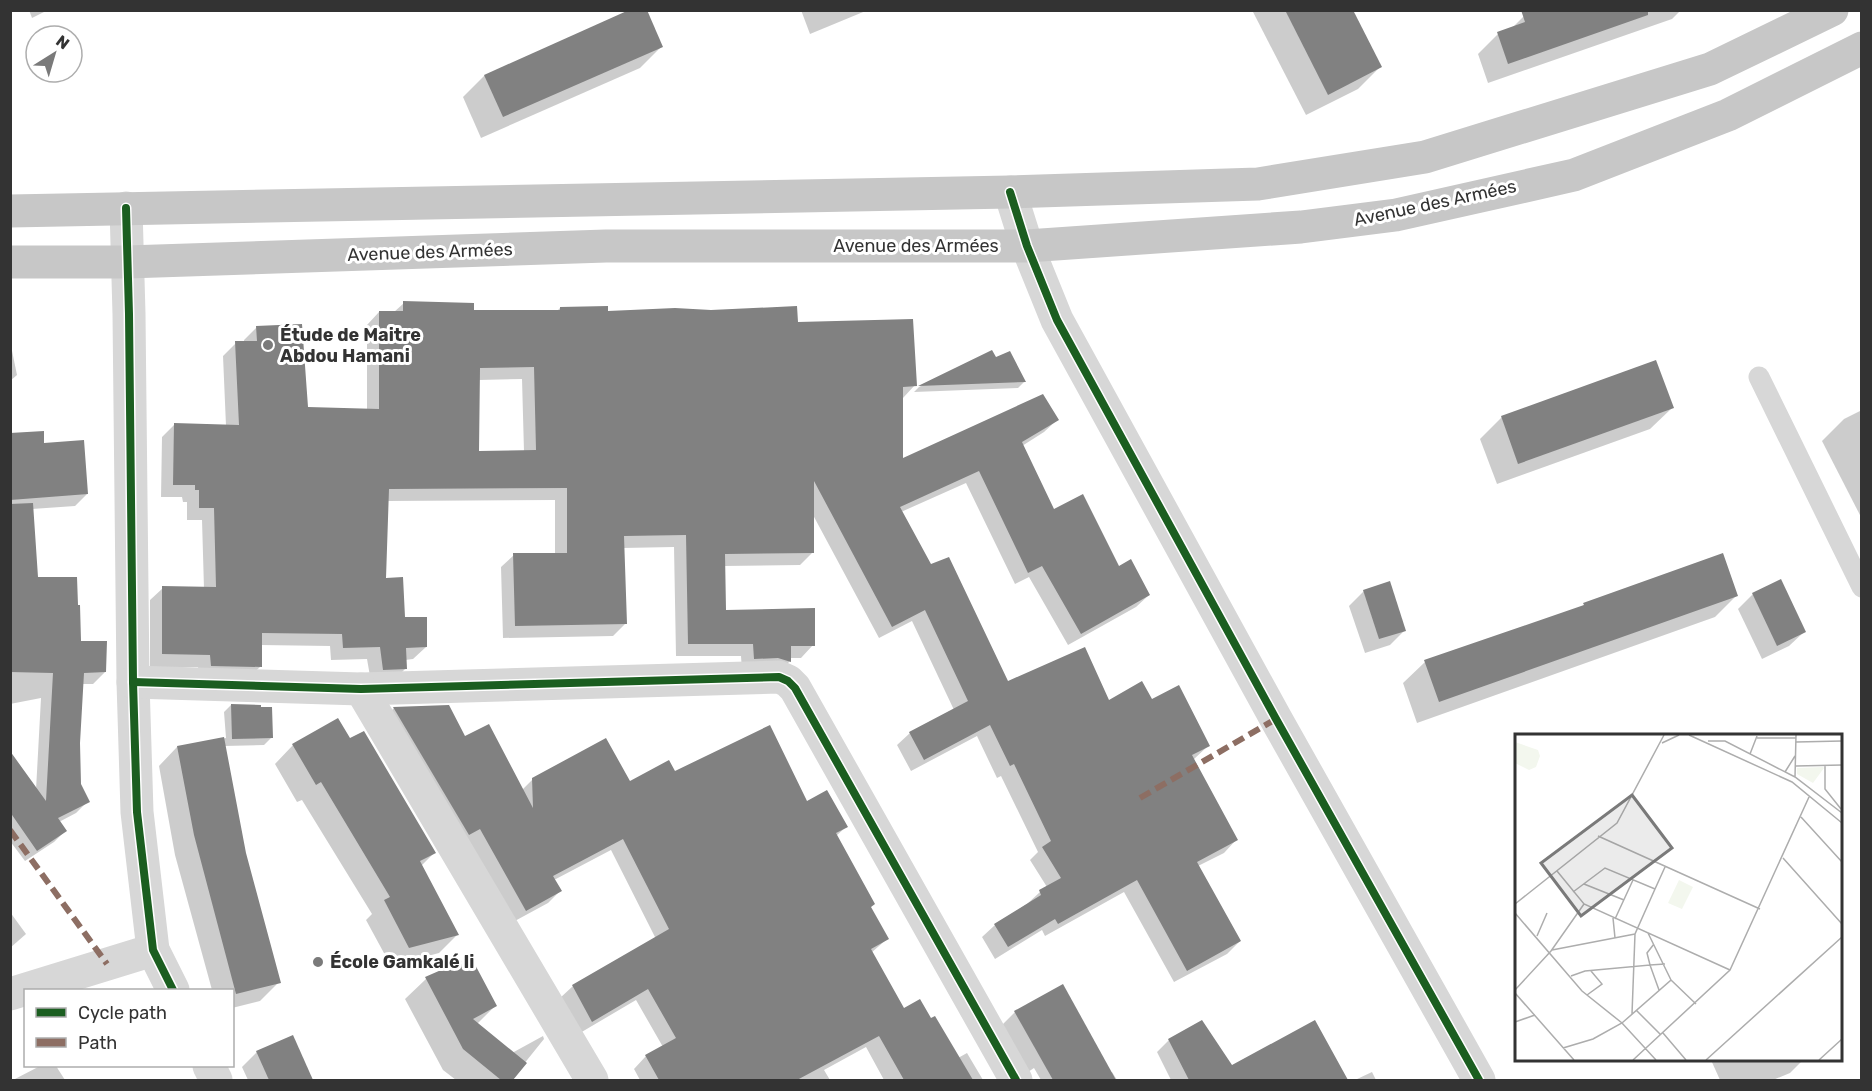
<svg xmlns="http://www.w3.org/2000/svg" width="1872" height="1091" viewBox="0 0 1872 1091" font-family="Rubik,sans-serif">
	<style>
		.shadow { fill: #0003; fill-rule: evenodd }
		.building { fill: #818181; fill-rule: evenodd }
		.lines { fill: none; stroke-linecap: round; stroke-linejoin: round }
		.service { stroke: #d7d7d7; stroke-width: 21 }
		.minor { stroke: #d7d7d7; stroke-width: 33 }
		.trunk { stroke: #c7c7c7; stroke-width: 33 }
		.quiet { stroke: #8d6e63; stroke-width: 6; stroke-dasharray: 12 6; stroke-linecap: butt }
		.cycleway-casing { stroke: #fff; stroke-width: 11 }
		.cycleway { stroke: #1b5e20; stroke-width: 8 }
		.poi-dot { fill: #7a7a7a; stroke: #fff; stroke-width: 2 }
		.labels { text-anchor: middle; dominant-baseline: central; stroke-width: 6; stroke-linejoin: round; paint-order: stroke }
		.street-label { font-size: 18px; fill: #333; stroke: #fff }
		.poi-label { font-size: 18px; font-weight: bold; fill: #333; stroke: #fff; text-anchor: start }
		.inset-road { fill: none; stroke: #adadad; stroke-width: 1.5 }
		.view { fill: #7a7a7a; fill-opacity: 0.15; stroke: #7a7a7a; stroke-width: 3 }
		.inset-edge { fill: none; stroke: #333; stroke-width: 3 }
	</style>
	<rect width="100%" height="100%" fill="#fff"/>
	<!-- shadow -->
	<g class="shadow">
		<path d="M29,10H48L32,18Z"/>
		<path d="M801,10H868L810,34Z"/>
		<path d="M1252,10H1351L1380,67L1358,89L1306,115Z"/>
		<path d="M1541,10H1681L1672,19L1488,83L1478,54L1498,34L1511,29L1523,17Z"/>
		<path d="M661,47L640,68L481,138L463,97L484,76Z"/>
		<path d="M404,303L472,312L557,311L560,308L796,323L915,385L903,398L902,460L1057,420L1044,432L1022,446L1053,511L1149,595L1136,607L1068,645L1029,577L1015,584L966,483L901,512L930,566L1007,683L1108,702L1151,700L1208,746L1193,760L1236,840L1224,853L1198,866L1240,941L1227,954L1174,982L1124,892L1045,936L1042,930L995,959L982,937L995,925L1027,904L1040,892L1047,887L1030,860L1038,852L1001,776L997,778L977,736L911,771L897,745L910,733L954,710L912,621L879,638L813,515V552L800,565L724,566L725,611L813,645L801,658H790V661L777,674L742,671L741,656H676L674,547L623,548L625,624L613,636L503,638L501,567L514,555H555V500L387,501L385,580L404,619L426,647L413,659L405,660L406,668L393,681L371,682L367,659L331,660L330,646L260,645V667L247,679L199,678L198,667H150V600L163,588L204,589L202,520H187V502H183L182,497H161L162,437L175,424L226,426L223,356L236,343H244V340L257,327L307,409L367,410V325L379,312H394ZM522,379L524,452L478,453L479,380Z"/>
		<path d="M10,341L17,375L10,381Z"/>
		<path d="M991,352L995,359L1025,381L1018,388L914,392L919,387Z"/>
		<path d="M1672,408L1650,429L1497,484L1480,439L1502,417Z"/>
		<path d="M1862,410V519L1822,441L1844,419Z"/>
		<path d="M10,434L43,444L87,494L75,506L32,509L36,579L79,643L105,672L93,684H82L79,743L80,784L88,801L76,813L59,822L65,831L54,842L25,861L10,841V754L36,790L41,698L10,704Z"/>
		<path d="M1364,591L1405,630L1390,645L1365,653L1349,606Z"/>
		<path d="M1753,594L1804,632L1789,646L1762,659L1738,609Z"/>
		<path d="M1737,595L1715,617L1417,723L1403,683L1425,662L1581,607L1584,605Z"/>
		<path d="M231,705L271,738L264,745L224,746L244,853L279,982L260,1001L232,1008V990H212L175,855L159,766L177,747L226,738L224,712Z"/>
		<path d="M394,708L464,738L522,790L533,779L630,783L675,773L807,803L846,827L836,836L870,908L887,939L871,953L903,1010L958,1058L967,1053L983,1080H884L866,1047L824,1070L830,1080H640L634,1069L646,1056L663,1047L636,1000L580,1033L560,998L573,986L656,939L611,850L554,880L560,891L548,903L513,922L382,720Z"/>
		<path d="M349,740L434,853L421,866L457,935L439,953L391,966L366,920L372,914L302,800L297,802L275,764L293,745Z"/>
		<path d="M10,912L26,934L10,948Z"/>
		<path d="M470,959L495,1006L477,1024L512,1053L543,1036L544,1039L511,1080H456L443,1070L405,999L426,979Z"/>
		<path d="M1015,1012L1110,1073L1112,1072L1117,1080H1041L1034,1068L1028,1072L1002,1025Z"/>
		<path d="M292,1037L311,1080H248L242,1067L257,1052Z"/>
		<path d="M1169,1040L1231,1067L1323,1072L1307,1080H1171L1157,1052Z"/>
		<path d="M1711,1060H1803L1790,1073L1773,1080H1720Z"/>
		<path d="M40,1066H56L65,1080H13Z"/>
		<path d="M1372,1072L1376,1080H1355Z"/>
	</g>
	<!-- building -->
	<g class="building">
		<path d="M629,10H647L663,47L503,117L484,75Z"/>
		<path d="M1285,10H1353L1382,67L1328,95Z"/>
		<path d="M1521,10H1648V15L1508,64L1497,32L1525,22Z"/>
		<path d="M403,301L474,303V310H560V307L608,306V311L675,308L711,310L797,306L798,322L913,319L917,386L903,387V458L1043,394L1059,420L1022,442L1054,509L1083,494L1119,566L1131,559L1150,595L1081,634L1042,566L1028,573L979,471L900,507L931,564L949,557L1008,681L1085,647L1109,700L1142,681L1152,699L1179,685L1210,746L1192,755L1238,840L1197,862L1241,941L1187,971L1137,880L1058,924L1055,919L1008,947L994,924L1041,895L1039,890L1061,878L1042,847L1051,841L1014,764L1010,766L990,725L924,760L909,732L968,701L925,610L892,627L814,481V553L725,554L726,610L815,608V646H791V662L778,658L754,659L753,644H688L686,535L624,536L627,624L515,626L513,553H567V488L389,489L386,578L403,577L405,617H427V647L406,648L407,669L383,670L380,647L343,648L342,634L262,633V667L211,666L210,655L162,654V586L216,587L214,508H199V490H195V485H173L174,423L239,425L235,341H257L256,326L302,324L308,407L379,409V311H403ZM534,367L536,450L479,451L480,368Z"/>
		<path d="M992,350L996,357L1010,351L1026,382L918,386Z"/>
		<path d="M1656,360L1674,408L1518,464L1501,416Z"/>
		<path d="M44,431V443L84,440L88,494L10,500V433Z"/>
		<path d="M33,503L38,577H77L78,605H80L81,641H107L106,672L84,673L80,743L81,784L90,802L58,818L67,831L37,851L10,812V751L46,801L53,673L10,672V504Z"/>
		<path d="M1723,553L1738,596L1439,702L1424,660L1584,605L1583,603Z"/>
		<path d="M1781,579L1806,632L1777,646L1752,593Z"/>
		<path d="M1390,581L1406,631L1379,639L1363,590Z"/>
		<path d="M231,704L261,705V707H272L273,738L232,739Z"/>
		<path d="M449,705L465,736L489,724L533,808L532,778L606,738L630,781L669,760L675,771L770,725L807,801L827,790L848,827L836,833L875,904L871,907L889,939L871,949L904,1008L920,999L931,1018L935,1016L973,1080H904L879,1036L797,1080H659L645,1055L676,1038L648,989L592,1022L572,985L669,929L623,839L553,876L562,891L526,911L480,829L469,835L393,707Z"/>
		<path d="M338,718L350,738L364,731L436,853L420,861L459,935L409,948L384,900L390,897L321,782L316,785L292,744Z"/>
		<path d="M224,737L246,853L281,983L236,994L194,835L177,746Z"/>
		<path d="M471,957L497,1006L473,1019L527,1063L513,1080H501L463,1049L425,977Z"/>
		<path d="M1063,984L1116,1080H1053L1014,1011Z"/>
		<path d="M1202,1020L1232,1065L1315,1020L1348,1080H1189L1168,1039Z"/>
		<path d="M293,1035L313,1080H269L256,1051Z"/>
	</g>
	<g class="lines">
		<!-- service -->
		<path class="service" d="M1759,377L1862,587"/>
		<!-- minor -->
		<g class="minor">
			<path d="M1010,192L1027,246L1057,320L1276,719L1479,1080"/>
			<path d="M126,208L129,314L133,682L137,812L153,950L173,990"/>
			<path d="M133,682L361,689L779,677L788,681L795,688L1016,1080"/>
			<path d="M361,689L592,1080"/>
			<path d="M10,994L153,950"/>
			<path d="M209,1066L216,1080"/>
		</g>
		<!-- trunk -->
		<g class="trunk">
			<path d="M10,211L1010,192L1258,184L1425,157L1710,69L1832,10"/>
			<path d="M10,262H127L606,246H1027L1301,227L1396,215L1574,175L1728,115L1862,48"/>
		</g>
		<!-- quiet -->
		<g class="quiet">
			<path d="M1140,798L1276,719"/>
			<path d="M10,830L107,964"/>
		</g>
		<defs>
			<g id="cycleway">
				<path d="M1010,192L1027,246L1057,320L1276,719L1479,1080"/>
				<path d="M126,208L129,314L133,682L137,812L153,950L173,990"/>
				<path d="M133,682L361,689L779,677L788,681L795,688L1016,1080"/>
			</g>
		</defs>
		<!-- cycleway casing -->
		<use href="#cycleway" class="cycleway-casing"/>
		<!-- cycleway -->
		<use href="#cycleway" class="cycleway"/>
	</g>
	<!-- markers -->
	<g class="poi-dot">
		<circle cx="268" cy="345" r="6"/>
		<circle cx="318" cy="962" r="6"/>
	</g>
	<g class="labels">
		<!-- street labels -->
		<g class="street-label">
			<text transform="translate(1435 203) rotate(-12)">Avenue des Armées</text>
			<text x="916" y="246">Avenue des Armées</text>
			<text transform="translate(430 252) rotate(-2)">Avenue des Armées</text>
		</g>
		<!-- poi labels -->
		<g class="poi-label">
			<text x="280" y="335">Étude de Maitre<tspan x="280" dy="21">Abdou Hamani</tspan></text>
			<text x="330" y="962">École Gamkalé Ii</text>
		</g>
	</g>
	<!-- overview -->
	<g transform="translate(1515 734)">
		<rect width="327" height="327" fill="#fff"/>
		<path d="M0,8L23,16L25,22L21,33L14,36L0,29ZM282,34L308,33L309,34L298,49L282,40ZM164,146L178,153L167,175L153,169Z" fill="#f3f7ee"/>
		<path class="inset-road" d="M174,1L277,48L327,89M242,4H281M193,7H210L280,43L327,79M281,8L327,7M147,9L164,1M235,20L242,2M281,32L327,31M310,32V55L326,75M270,38L280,22M280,43L281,1M286,83L327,128M83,102L245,175M268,124L327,190M42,137L69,170L215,236M69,150L109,166M58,158L90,134L140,155L150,133M0,170L102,89L149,1M0,179L67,257L107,289L141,326M98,184L100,204M100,185L118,146M22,202L32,179M139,210L132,219L135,231L150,230M37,216L120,200M56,242L70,237L135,231L144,256M156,246L181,270M0,256L36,217L69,170M0,259L59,326M72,261L87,250L76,237M121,276L146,301M117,280L120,200L140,155M0,288L20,281M148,299L171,326M48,314L78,305L107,289L156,246L133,199M118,326L215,236L294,63M191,326L327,203M304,326L327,305"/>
		<path class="view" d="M117,61L157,114L66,182L26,129Z"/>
		<rect width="327" height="327" class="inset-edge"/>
	</g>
	<!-- border -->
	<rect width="1872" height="1091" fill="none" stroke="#333333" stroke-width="24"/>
	<!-- legend -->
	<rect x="24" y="989" width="210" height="78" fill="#ffffff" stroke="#adadad" stroke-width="1.5"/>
	<rect x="36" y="1008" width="30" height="9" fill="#1b5e20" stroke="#adadad" stroke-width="1.5"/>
	<text x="78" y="1019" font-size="18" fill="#333333">Cycle path</text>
	<rect x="36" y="1038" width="30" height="9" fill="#8d6e63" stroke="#adadad" stroke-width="1.5"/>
	<text x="78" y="1049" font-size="18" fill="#333333">Path</text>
	<!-- north arrow -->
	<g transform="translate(54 54) rotate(37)"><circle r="28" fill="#ffffff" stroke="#adadad" stroke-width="1.5"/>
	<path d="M0-4.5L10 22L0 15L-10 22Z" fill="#7a7a7a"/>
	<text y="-9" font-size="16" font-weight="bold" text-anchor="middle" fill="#333333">N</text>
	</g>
</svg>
